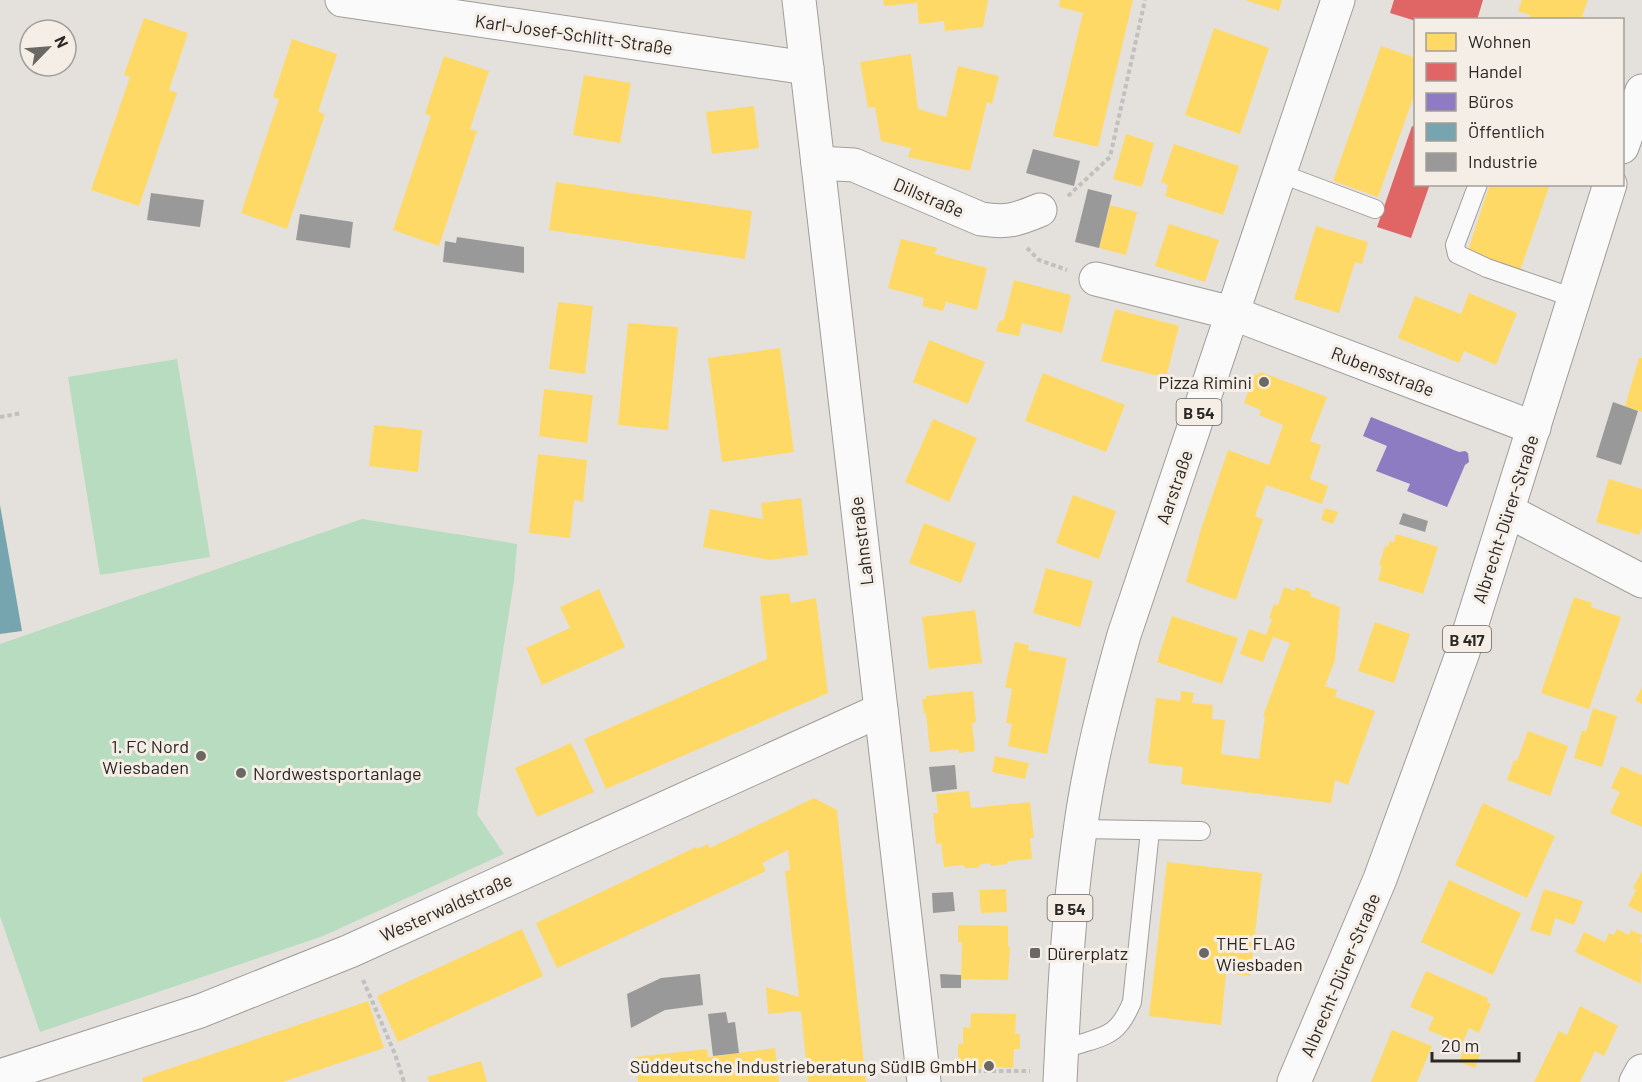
<svg xmlns="http://www.w3.org/2000/svg" width="1642" height="1082" viewBox="0 0 1642 1082" font-family="Barlow,sans-serif">
	<style>
		.green { fill: #b7dcc0 }
		.homes { fill: #ffd966 }
		.shops { fill: #e06666 }
		.offices { fill: #8e7cc3 }
		.public { fill: #76a5af }
		.industry { fill: #999 }
		.lines { fill: none; stroke-linecap: round; stroke-linejoin: round }
		.lane-casing { stroke: #a09d99; stroke-width: 20 }
		.street-casing { stroke: #a09d99; stroke-width: 35 }
		.secondary-casing { stroke: #a09d99; stroke-width: 35 }
		.primary-casing { stroke: #a09d99; stroke-width: 35 }
		.path { stroke: #c1c0bf; stroke-width: 4; stroke-dasharray: 4.5 3; stroke-linecap: butt }
		.lane { stroke: #fbfafa; stroke-width: 18 }
		.street { stroke: #fbfafa; stroke-width: 33 }
		.secondary { stroke: #fbfafa; stroke-width: 33 }
		.primary { stroke: #fbfafa; stroke-width: 33 }
		.poi-dot { fill: #6b6864; stroke: #f5eee6; stroke-width: 2 }
		.labels { text-anchor: middle; dominant-baseline: central; stroke-width: 6; stroke-linejoin: round; paint-order: stroke }
		.shield { fill: #f5eee6; stroke: #67635e; stroke-width: 1.5 }
		.shield-label { font-size: 16px; font-weight: bold; fill: #2a2724 }
		.street-label { font-size: 18px; fill: #2a2724; stroke: #f5eee6 }
		.poi-label { font-size: 18px; fill: #2a2724; stroke: #f5eee6; text-anchor: end }
	</style>
	<rect width="100%" height="100%" fill="#e4e0dc"/>
	<!-- green -->
	<g class="green">
		<path d="M177,359L210,557L100,575L68,377Z"/>
		<path d="M362,519L517,544L514,581L477,814L504,854L323,936L40,1032L0,916V644Z"/>
	</g>
	<!-- homes -->
	<g class="homes">
		<path d="M883,0H988L983,27L945,31L944,21L919,24L917,3L884,6Z"/>
		<path d="M1060,0H1133L1098,147L1053,136L1083,13L1059,7Z"/>
		<path d="M1245,0H1282L1279,11Z"/>
		<path d="M1522,0H1588L1582,16L1590,20H1528L1530,15L1518,11Z"/>
		<path d="M144,18L188,33L169,90L177,93L139,206L91,190L130,77L124,75Z"/>
		<path d="M1214,28L1269,48L1240,134L1185,115Z"/>
		<path d="M292,39L337,54L318,112L325,114L287,229L241,213L279,99L273,97Z"/>
		<path d="M1381,46L1416,58V90L1378,197L1333,181Z"/>
		<path d="M911,54L918,109L935,114L946,117L958,66L999,76L992,104L987,102L970,171L908,157L911,148L881,141L875,107L868,108L860,62Z"/>
		<path d="M444,56L489,71L470,129L477,131L439,246L393,230L431,116L425,114Z"/>
		<path d="M584,75L631,83L620,143L573,135Z"/>
		<path d="M754,106L759,148L712,154L706,112Z"/>
		<path d="M1126,134L1154,143L1142,187L1113,179Z"/>
		<path d="M1174,144L1239,166L1223,215L1165,196L1168,185L1161,182Z"/>
		<path d="M556,182L752,211L745,259L549,230Z"/>
		<path d="M1490,184H1550L1520,271L1467,253Z"/>
		<path d="M1110,205L1137,212L1126,255L1099,248Z"/>
		<path d="M1169,224L1219,240L1205,282L1155,266Z"/>
		<path d="M1316,226L1368,242L1362,264L1355,262L1339,313L1294,299Z"/>
		<path d="M901,239L937,248L935,254L987,268L977,310L946,302L943,311L922,306L924,298L888,288Z"/>
		<path d="M1014,280L1071,295L1062,333L1022,323L1019,336L996,331L999,322L1004,319Z"/>
		<path d="M1469,293L1517,313L1496,365L1464,351L1459,363L1398,338L1415,296L1461,314Z"/>
		<path d="M558,302L593,306L585,374L549,369Z"/>
		<path d="M1115,309L1179,326L1166,378L1101,361Z"/>
		<path d="M628,323L678,327L668,430L618,425Z"/>
		<path d="M929,340L985,362L968,404L913,382Z"/>
		<path d="M780,348L794,452L722,462L708,358Z"/>
		<path d="M1639,358H1642V412L1625,406Z"/>
		<path d="M1261,372L1327,397L1310,441L1321,445L1310,479L1328,486L1322,504L1266,485L1255,516L1263,519L1236,600L1186,582L1201,529L1228,450L1269,465L1283,425L1259,415L1261,410L1244,403L1255,374L1257,375Z"/>
		<path d="M1043,373L1125,405L1106,452L1025,421Z"/>
		<path d="M544,389L593,395L587,443L539,436Z"/>
		<path d="M933,419L977,438L949,502L905,482Z"/>
		<path d="M374,425L422,430L418,472L369,466Z"/>
		<path d="M538,454L587,460L583,502L574,500L570,538L529,533Z"/>
		<path d="M1609,479L1642,489V527L1639,535L1596,522Z"/>
		<path d="M1073,495L1116,511L1099,559L1056,543Z"/>
		<path d="M801,498L808,555L769,560L703,547L710,509L763,519L761,503Z"/>
		<path d="M1325,508L1338,512L1333,524L1321,520Z"/>
		<path d="M924,523L976,543L961,583L909,563Z"/>
		<path d="M1396,534L1438,547L1423,594L1378,580L1382,566L1379,565L1385,546L1388,547L1389,541L1394,542Z"/>
		<path d="M1046,568L1093,581L1080,627L1033,613Z"/>
		<path d="M1284,587L1295,591L1296,587L1311,592L1310,596L1340,607L1335,660L1325,686L1337,690L1335,697L1375,711L1348,785L1335,780L1331,803L1181,784L1183,767L1148,763L1156,698L1180,701L1181,691L1194,693L1192,703L1213,705L1212,719L1225,720L1221,754L1259,759L1265,717L1263,716L1290,643L1273,637L1263,662L1240,654L1249,629L1266,635L1272,619L1269,618L1274,604L1278,605Z"/>
		<path d="M599,589L625,647L542,685L526,648L570,628L560,607Z"/>
		<path d="M789,593L791,603L816,598L828,693L606,789L584,739L767,659L760,596Z"/>
		<path d="M1574,597L1592,603L1591,607L1621,617L1589,709L1541,693Z"/>
		<path d="M975,610L982,663L929,669L922,617Z"/>
		<path d="M1172,616L1238,638L1222,684L1157,662Z"/>
		<path d="M1375,622L1410,634L1394,683L1358,671Z"/>
		<path d="M1015,642L1029,645L1028,650L1067,658L1047,754L1008,746L1012,724L1006,723L1012,689L1005,687Z"/>
		<path d="M1642,687V704L1635,700Z"/>
		<path d="M973,691L976,722L972,723L975,751L959,753L958,749L930,752L926,713L924,714L922,699H926V696Z"/>
		<path d="M1593,708L1617,716L1602,767L1574,758L1582,731L1586,732Z"/>
		<path d="M1528,731L1568,746L1550,796L1507,780L1514,760L1517,761Z"/>
		<path d="M571,743L594,792L537,817L515,768Z"/>
		<path d="M995,756L1029,763L1025,779L992,772Z"/>
		<path d="M1621,766L1642,775V827L1610,813L1620,792L1611,788Z"/>
		<path d="M969,791L971,808L1030,802L1034,838H1030L1032,859L1008,861L1007,864L991,866L990,863L981,864L978,868H966L963,865L944,867L941,843L936,844L933,813H938L936,794Z"/>
		<path d="M814,798L837,810L866,1082H808L801,1011L768,1014L766,987L799,997L785,871L790,870L788,850L762,863L766,871L557,968L536,923L696,847L697,849L708,844L710,848Z"/>
		<path d="M1483,803L1555,836L1527,898L1455,865Z"/>
		<path d="M1167,862L1262,873L1250,976L1226,973L1221,1025L1149,1016Z"/>
		<path d="M1642,871V913L1628,906L1636,890L1633,888Z"/>
		<path d="M1449,880L1521,913L1493,975L1421,942Z"/>
		<path d="M1006,889L1007,912L981,913L979,890Z"/>
		<path d="M1544,889L1583,901L1574,925L1555,918L1550,936L1530,930Z"/>
		<path d="M958,925L1008,926V946L1010,947L1008,980L961,979L962,942H958Z"/>
		<path d="M522,929L543,976L398,1042L377,996Z"/>
		<path d="M1617,929L1629,935L1631,930L1642,935L1640,942L1642,943L1641,984L1575,952L1584,932L1605,942L1609,933L1614,935Z"/>
		<path d="M1426,971L1488,998L1487,1002L1491,1004L1479,1033L1469,1028L1462,1044L1428,1030L1434,1017L1410,1007Z"/>
		<path d="M368,1001L384,1048L283,1082H143L142,1078Z"/>
		<path d="M1580,1006L1618,1026L1604,1056L1595,1051L1580,1082H1534L1559,1031L1567,1035Z"/>
		<path d="M971,1013L1016,1014L1015,1034H1020V1049H1014L1013,1068L996,1067V1069L958,1067V1044H963V1027L970,1028Z"/>
		<path d="M1392,1030L1432,1046L1417,1082H1371Z"/>
		<path d="M775,1048L779,1082H638L635,1057L707,1049L708,1057Z"/>
		<path d="M1464,1048L1480,1054L1475,1068L1459,1062Z"/>
		<path d="M481,1061L487,1082H429L427,1077Z"/>
	</g>
	<!-- shops -->
	<g class="shops">
		<path d="M1394,0H1483L1477,20L1416,21L1390,13Z"/>
		<path d="M1412,126L1416,127V184H1430L1411,238L1377,227Z"/>
	</g>
	<!-- offices -->
	<path class="offices" d="M1371,417L1459,452L1465,451L1468,453L1469,462L1465,465L1447,507L1407,491L1410,484L1376,471L1387,446L1363,436Z"/>
	<!-- public -->
	<path class="public" d="M0,505L22,631L0,634Z"/>
	<!-- industry -->
	<g class="industry">
		<path d="M1033,149L1080,161L1074,186L1026,173Z"/>
		<path d="M1088,189L1112,195L1099,248L1075,242Z"/>
		<path d="M151,193L204,200L200,227L147,220Z"/>
		<path d="M300,214L353,222L350,248L296,240Z"/>
		<path d="M457,237L524,247V273L443,262L445,241L456,243Z"/>
		<path d="M1613,402L1638,411L1621,465L1596,457Z"/>
		<path d="M1403,513L1428,521L1425,532L1399,524Z"/>
		<path d="M955,765L957,789L932,792L929,767Z"/>
		<path d="M953,892L955,911L933,913L932,893Z"/>
		<path d="M700,974L703,1005L665,1010L631,1028L627,994L661,978Z"/>
		<path d="M940,974L961,975V988H941Z"/>
		<path d="M726,1012L728,1023L735,1022L739,1053L713,1056L708,1014Z"/>
	</g>
	<g class="lines">
		<defs>
			<g id="lane">
				<path d="M1279,173L1375,209"/>
				<path d="M1478,184L1455,245L1457,254L1487,268L1574,298"/>
				<path d="M1080,829L1201,831"/>
				<path d="M1071,1047C1105,1035 1117,1038 1132,1002L1150,831"/>
			</g>
			<g id="street">
				<path d="M342,0L807,68"/>
				<path d="M818,163L854,165L981,219C1007,223 1016,220 1040,210"/>
				<path d="M1096,279L1232,313L1534,428"/>
				<path d="M1508,511L1642,581"/>
				<path d="M0,1076L200,1011L350,951L881,710"/>
				<path d="M1636,1082L1642,1071"/>
			</g>
			<path id="secondary" d="M799,0L924,1082"/>
			<g id="primary">
				<path d="M1622,147L1642,91"/>
				<path d="M1060,1082C1064,998 1068,914 1080,831C1089,764 1106,699 1124,635L1338,0"/>
				<path d="M1294,1082L1380,879L1463,652L1610,184"/>
			</g>
		</defs>
		<!-- lane casing -->
		<use href="#lane" class="lane-casing"/>
		<!-- street casing -->
		<use href="#street" class="street-casing"/>
		<!-- secondary casing -->
		<use href="#secondary" class="secondary-casing"/>
		<!-- primary casing -->
		<use href="#primary" class="primary-casing"/>
		<!-- path -->
		<g class="path">
			<path d="M1068,196L1110,157L1145,0"/>
			<path d="M1027,248L1039,260L1067,270"/>
			<path d="M0,417L22,413"/>
			<path d="M363,980L395,1054L404,1082"/>
			<path d="M954,1071H1030"/>
		</g>
		<!-- lane -->
		<use href="#lane" class="lane"/>
		<!-- street -->
		<use href="#street" class="street"/>
		<!-- secondary -->
		<use href="#secondary" class="secondary"/>
		<!-- primary -->
		<use href="#primary" class="primary"/>
	</g>
	<!-- markers -->
	<g class="poi-dot">
		<circle cx="1264" cy="382" r="6"/>
		<circle cx="201" cy="756" r="6"/>
		<circle cx="241" cy="773" r="6"/>
		<rect x="1029" y="947" width="12" height="12" rx="3"/>
		<circle cx="1204" cy="953" r="6"/>
		<circle cx="989" cy="1066" r="6"/>
	</g>
	<g class="labels">
		<!-- shield labels -->
		<g class="shield">
			<rect x="1176.5" y="399" width="45" height="26" rx="4.5"/>
			<rect x="1443" y="626" width="48" height="26" rx="4.5"/>
			<rect x="1047.5" y="895" width="45" height="26" rx="4.5"/>
		</g>
		<g class="shield-label">
			<text x="1199" y="412">B 54</text>
			<text x="1467" y="639">B 417</text>
			<text x="1070" y="908">B 54</text>
		</g>
		<!-- street labels -->
		<g class="street-label">
			<text transform="translate(574 34) rotate(8)">Karl-Josef-Schlitt-Straße</text>
			<text transform="translate(929 197) rotate(23)">Dillstraße</text>
			<text transform="translate(1383 371) rotate(21)">Rubensstraße</text>
			<text transform="translate(1174 487) rotate(-71)">Aarstraße</text>
			<text transform="translate(1505 519) rotate(-72)">Albrecht-Dürer-Straße</text>
			<text transform="translate(861 541) rotate(-97)">Lahnstraße</text>
			<text transform="translate(446 907) rotate(-24)">Westerwaldstraße</text>
			<text transform="translate(1340 975) rotate(-67)">Albrecht-Dürer-Straße</text>
		</g>
		<!-- poi labels -->
		<g class="poi-label">
			<text x="1252" y="382">Pizza Rimini</text>
			<text x="189" y="746">1. FC Nord<tspan x="189" dy="21">Wiesbaden</tspan></text>
			<text x="253" y="773" text-anchor="start">Nordwestsportanlage</text>
			<text x="1216" y="943" text-anchor="start">THE FLAG<tspan x="1216" dy="21">Wiesbaden</tspan></text>
			<text x="1047" y="953" text-anchor="start">Dürerplatz</text>
			<text x="977" y="1066">Süddeutsche Industrieberatung SüdIB GmbH</text>
		</g>
	</g>
	<!-- legend -->
	<rect x="1414" y="18" width="210" height="168" fill="#f5eee6" stroke="#a49e98" stroke-width="1.5"/>
	<rect x="1426" y="33" width="30" height="18" fill="#ffd966" stroke="#a49e98" stroke-width="1.5"/>
	<text x="1468" y="48" font-size="18" fill="#2a2724">Wohnen</text>
	<rect x="1426" y="63" width="30" height="18" fill="#e06666" stroke="#a49e98" stroke-width="1.5"/>
	<text x="1468" y="78" font-size="18" fill="#2a2724">Handel</text>
	<rect x="1426" y="93" width="30" height="18" fill="#8e7cc3" stroke="#a49e98" stroke-width="1.5"/>
	<text x="1468" y="108" font-size="18" fill="#2a2724">Büros</text>
	<rect x="1426" y="123" width="30" height="18" fill="#76a5af" stroke="#a49e98" stroke-width="1.5"/>
	<text x="1468" y="138" font-size="18" fill="#2a2724">Öffentlich</text>
	<rect x="1426" y="153" width="30" height="18" fill="#999999" stroke="#a49e98" stroke-width="1.5"/>
	<text x="1468" y="168" font-size="18" fill="#2a2724">Industrie</text>
	<!-- north arrow -->
	<g transform="translate(48 48) rotate(65)"><circle r="28" fill="#f5eee6" stroke="#a49e98" stroke-width="1.5"/>
	<path d="M0-4.5L10 22L0 15L-10 22Z" fill="#6b6864"/>
	<text y="-9" font-size="16" font-weight="bold" text-anchor="middle" fill="#2a2724">N</text>
	</g>
	<!-- scale -->
	<path d="M1432 1052v9h87v-9" fill="none" stroke="#2a2724" stroke-width="3"/>
	<text x="1441" y="1052" font-size="18" fill="#2a2724" stroke="#f5eee6" stroke-width="4.5" paint-order="stroke">20 m</text>
</svg>
